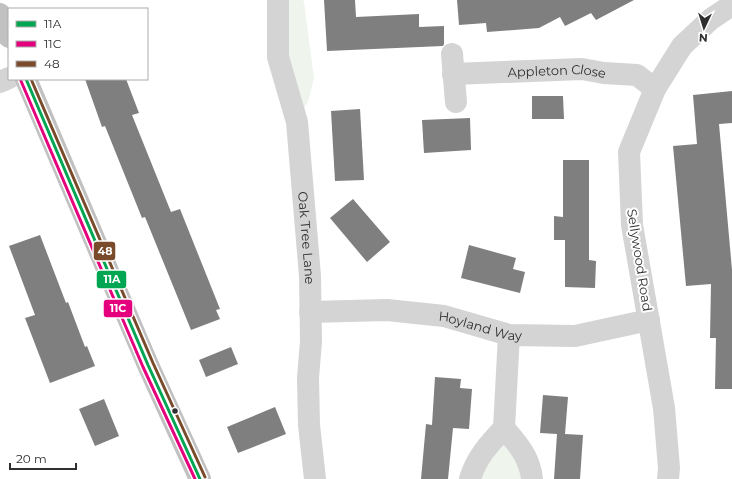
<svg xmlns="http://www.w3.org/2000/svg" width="732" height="479" viewBox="0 0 732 479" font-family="Montserrat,sans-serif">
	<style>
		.green { fill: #eff5ed }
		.building { fill: #7f7f7f }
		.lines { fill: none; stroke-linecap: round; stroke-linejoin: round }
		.minor { stroke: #d4d4d4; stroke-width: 22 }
		.highway { stroke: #c1c1c1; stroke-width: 22 }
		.bus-1-casing { stroke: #fff; stroke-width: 6 }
		.bus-2-casing { stroke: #fff; stroke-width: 6 }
		.bus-3-casing { stroke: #fff; stroke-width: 6 }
		.bus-1 { stroke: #00a651; stroke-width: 3 }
		.bus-2 { stroke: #e5007d; stroke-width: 3 }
		.bus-3 { stroke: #7a4b2a; stroke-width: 3 }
		.bus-dot { fill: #2f2f2f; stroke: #fff; stroke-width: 1.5 }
		.labels { text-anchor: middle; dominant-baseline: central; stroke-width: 4; stroke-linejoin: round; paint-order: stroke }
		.street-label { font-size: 13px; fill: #2f2f2f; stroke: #fff }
		.line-badge { stroke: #fff; stroke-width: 1.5 }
		.badge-label { font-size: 11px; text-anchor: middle; font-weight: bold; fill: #fff }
	</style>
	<rect width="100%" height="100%" fill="#fff"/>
	<!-- green -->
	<g class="green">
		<path d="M279,0H303L304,2L314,78L308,102L298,117Z"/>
		<path d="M504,438L526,479H473Z"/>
	</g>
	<!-- building -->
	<g class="building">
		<path d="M324,0H355L356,17L419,14V27L444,26V44L443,46L327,51Z"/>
		<path d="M457,0H634L596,20L591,13L565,26L560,17L539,28L487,32L486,23L459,25Z"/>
		<path d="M85,79H126L139,113L132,115L171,212L180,209L220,309L216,310L220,319L191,330L145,217L142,218L105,126L102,127Z"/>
		<path d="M732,91V123L719,124L732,270V389H715L716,338H710L711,284L686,286L673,146L697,144L693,95Z"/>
		<path d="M532,96H563L564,119H532Z"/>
		<path d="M360,109L364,180L335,181L331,111Z"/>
		<path d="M470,118L471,150L424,153L422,120Z"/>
		<path d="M563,160H589V260L596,261L595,288L565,287V240H554V216L563,217Z"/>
		<path d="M353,199L390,242L367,262L330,218Z"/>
		<path d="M40,235L66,303L68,302L85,347L87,346L95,366L50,383L25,318L35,315L9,246Z"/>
		<path d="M469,245L516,258L513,269L525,272L520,293L461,278Z"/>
		<path d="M231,347L238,364L206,377L199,360Z"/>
		<path d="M435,377L461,379L460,388L472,389L469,429L453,428L448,479H421L426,424L432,425Z"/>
		<path d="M543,395L568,397L565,434L583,435L580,479H554L557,434L540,433Z"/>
		<path d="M104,399L119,436L95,446L79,409Z"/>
		<path d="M275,407L286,434L238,453L227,427Z"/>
	</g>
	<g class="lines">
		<!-- minor -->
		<g class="minor">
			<path id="s1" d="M278,0V57L297,122L310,276L311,341L308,378L309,425L315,479"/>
			<path d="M452,54L456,102"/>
			<path id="s2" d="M453,74L582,69L604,73L637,75L655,89"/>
			<path d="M0,82L9,78"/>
			<path id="s3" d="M310,312L387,310L444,316L509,335L575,336L649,320"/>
			<path d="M504,428C518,444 530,458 532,479"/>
			<path d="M470,479C476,458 489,444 504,428L509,335"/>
			<path d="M668,479L669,468L664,408L632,225L629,152L655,89L682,46L711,19L732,5"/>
		</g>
		<!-- highway -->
		<g class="highway">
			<path d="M0,14L9,37"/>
			<path d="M26,79L148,365L200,479"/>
		</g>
		<defs>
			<path id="bus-1" d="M26,79L148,365L200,479"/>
			<path id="bus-2" d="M21,81L143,367L195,479"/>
			<path id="bus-3" d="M31,79L153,363L205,477"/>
		</defs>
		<!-- bus-1 casing -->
		<use href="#bus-1" class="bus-1-casing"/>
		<!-- bus-2 casing -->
		<use href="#bus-2" class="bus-2-casing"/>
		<!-- bus-3 casing -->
		<use href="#bus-3" class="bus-3-casing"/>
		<!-- bus-1 -->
		<use href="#bus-1" class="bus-1"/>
		<!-- bus-2 -->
		<use href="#bus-2" class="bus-2"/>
		<!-- bus-3 -->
		<use href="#bus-3" class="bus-3"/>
	</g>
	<!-- markers -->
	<circle class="bus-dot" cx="175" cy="411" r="3.5"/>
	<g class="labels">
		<!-- street labels -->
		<g class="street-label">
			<text stroke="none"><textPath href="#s2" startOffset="104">Appleton Close</textPath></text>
			<text stroke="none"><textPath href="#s1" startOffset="241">Oak Tree Lane</textPath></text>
			<text transform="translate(640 260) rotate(81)">Sellywood Road</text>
			<text stroke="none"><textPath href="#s3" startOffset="172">Hoyland Way</textPath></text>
		</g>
	</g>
	<g class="line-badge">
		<rect x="93" y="241" width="23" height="20" rx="4" fill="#7a4b2a"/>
		<rect x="96" y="270" width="31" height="19" rx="4" fill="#00a651"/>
		<rect x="103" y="299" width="30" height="19" rx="4" fill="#e5007d"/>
	</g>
	<g class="badge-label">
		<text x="105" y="255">48</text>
		<text x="112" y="283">11A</text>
		<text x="118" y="312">11C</text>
	</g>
	<!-- legend -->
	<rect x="8" y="8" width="140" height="72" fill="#ffffff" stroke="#acacac"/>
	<rect x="16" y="21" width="20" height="6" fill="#00a651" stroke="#acacac"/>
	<text x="44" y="28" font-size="12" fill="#2f2f2f">11A</text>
	<rect x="16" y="41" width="20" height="6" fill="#e5007d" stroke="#acacac"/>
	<text x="44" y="48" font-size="12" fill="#2f2f2f">11C</text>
	<rect x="16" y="61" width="20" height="6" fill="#7a4b2a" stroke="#acacac"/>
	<text x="44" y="68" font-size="12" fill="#2f2f2f">48</text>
	<!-- north arrow -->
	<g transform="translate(704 28) rotate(184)" stroke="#ffffff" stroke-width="3" paint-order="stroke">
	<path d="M0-3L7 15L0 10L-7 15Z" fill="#2f2f2f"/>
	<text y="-6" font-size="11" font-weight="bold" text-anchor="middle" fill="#2f2f2f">N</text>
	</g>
	<!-- scale -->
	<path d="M10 463v6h66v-6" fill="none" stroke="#2f2f2f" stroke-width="2"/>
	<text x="16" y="463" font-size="12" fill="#2f2f2f" stroke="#ffffff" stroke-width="3" paint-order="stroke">20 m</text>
</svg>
